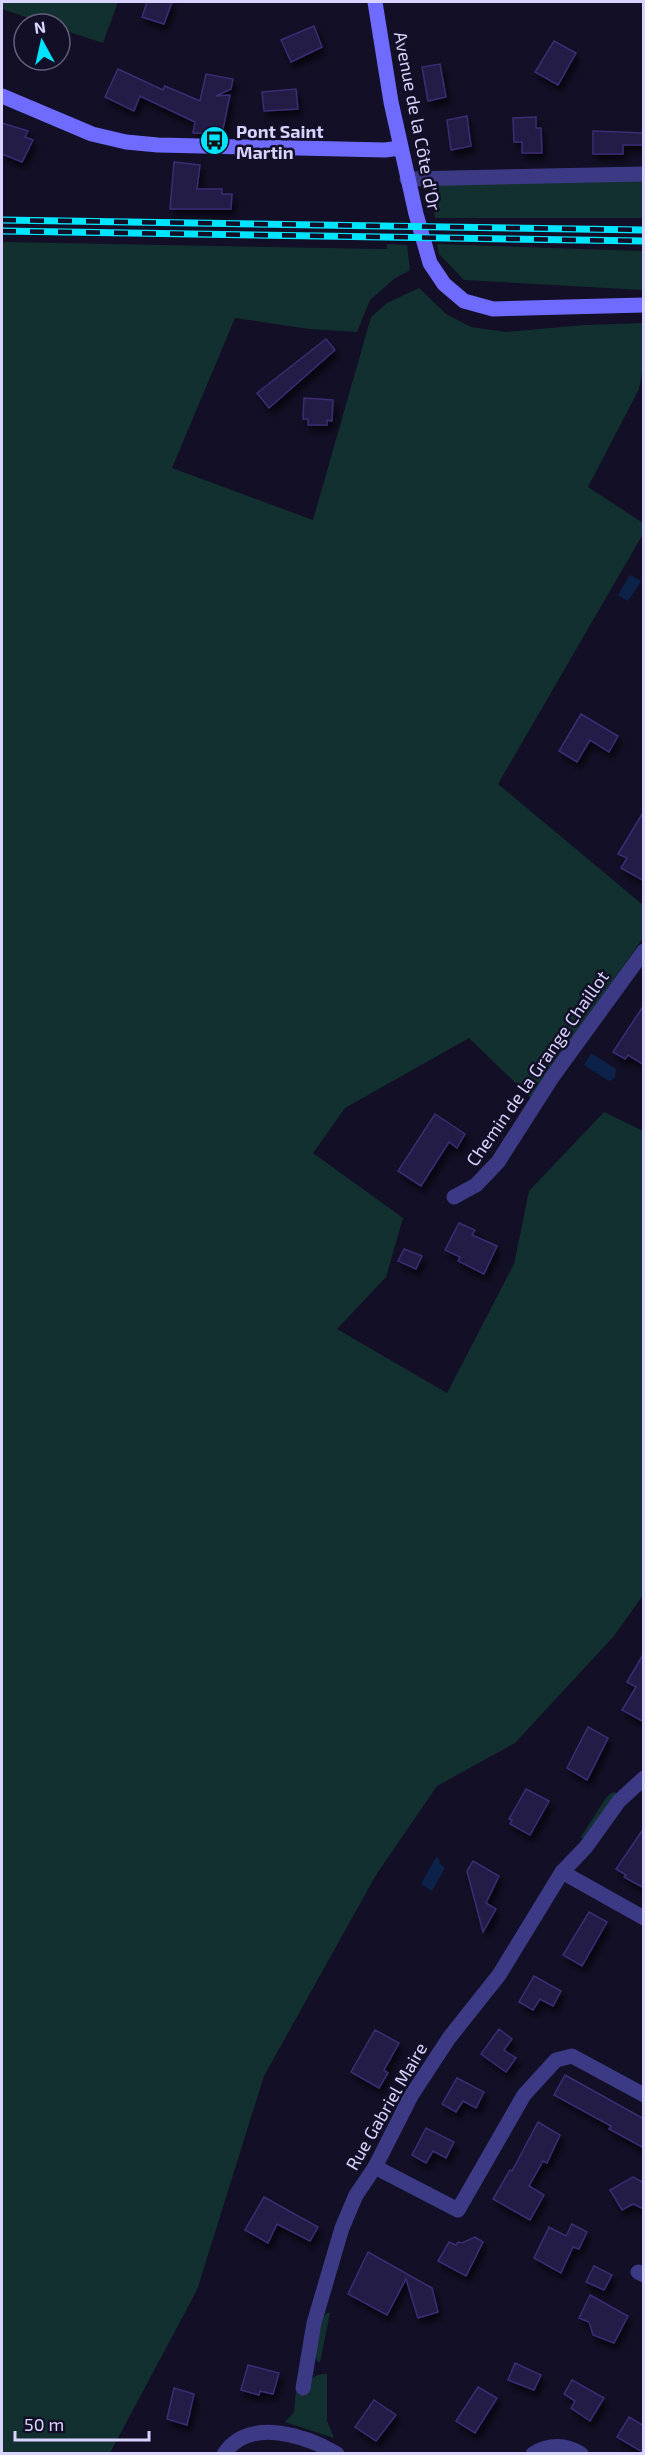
<svg xmlns="http://www.w3.org/2000/svg" width="645" height="2455" viewBox="0 0 645 2455" font-family="'Exo 2',sans-serif">
	<style>
		.green { fill: #12302f }
		.water { fill: #0c2248 }
		.building { fill: #241b47; stroke: #3b2d73; stroke-width: 1.5; filter: url(#shadow) }
		.lines { fill: none; stroke-linecap: round; stroke-linejoin: round }
		.street { stroke: #3d3a85; stroke-width: 15 }
		.secondary { stroke: #6f6bff; stroke-width: 15 }
		.rail-casing { stroke: #00e5ff; stroke-width: 7 }
		.rail { stroke: #130f26; stroke-width: 4.5; stroke-dasharray: 14; stroke-linecap: butt }
		.labels { text-anchor: middle; dominant-baseline: central; stroke-width: 5; stroke-linejoin: round; paint-order: stroke }
		.street-label { font-size: 18px; fill: #d9d4ff; stroke: #130f26 }
		.poi-label { font-size: 18px; font-weight: bold; fill: #d9d4ff; stroke: #130f26; text-anchor: start }
	</style>
	<defs>
		<filter id="shadow"><feDropShadow dx="3.5" dy="6" stdDeviation="3" flood-color="#0009"/></filter>
	</defs>
	<rect width="100%" height="100%" fill="#130f26"/>
	<!-- green -->
	<g class="green">
		<path d="M2,2H118L103,43L60,29V24H47L2,9Z"/>
		<path d="M643,181V218H435L431,184Z"/>
		<path d="M2,242L380,249H387V244L407,245L410,270L394,279L370,300L357,332L309,329L235,318L172,468L313,520L371,317L387,303L419,288L446,314L471,327L506,332L585,325L643,323V368L639,389L588,487L643,523V534L498,784L643,905V938L531,1098L469,1038L345,1108L313,1153L403,1218L386,1277L337,1329L447,1393L514,1264L529,1191L604,1112L643,1131V1595L614,1636L515,1743L437,1786L376,1875L264,2076L197,2290L110,2453L2,2454Z"/>
		<path d="M437,244L643,251V290L464,280L439,254Z"/>
		<path d="M615,1792L617,1795L584,1838H580L606,1798L611,1793Z"/>
		<path d="M327,2313H330L320,2362H318L315,2356L323,2317Z"/>
		<path d="M327,2374V2421L334,2438L285,2422L294,2412L296,2390L307,2391C310,2379 313,2374 327,2374Z"/>
	</g>
	<!-- water -->
	<g class="water">
		<path d="M630,575L641,581L628,601L618,595Z"/>
		<path d="M591,1053L616,1069L615,1078L609,1081L584,1065Z"/>
		<path d="M436,1857L440,1860L439,1863L445,1868L432,1891L421,1884Z"/>
	</g>
	<!-- building -->
	<g class="building">
		<path d="M147,2H172L164,24L142,17Z"/>
		<path d="M314,26L322,47L291,62L281,40Z"/>
		<path d="M554,41L576,53L558,85L535,72Z"/>
		<path d="M440,64L446,97L428,101L422,67Z"/>
		<path d="M118,69L163,90L165,86L200,101L206,74L233,79L231,89L216,96L230,95L222,134L193,133L195,122L140,96L134,111L105,97Z"/>
		<path d="M296,89L298,109L264,111L262,92Z"/>
		<path d="M467,116L471,146L451,150L447,120Z"/>
		<path d="M536,117V128H541L542,153H522V142H514L513,118Z"/>
		<path d="M2,123L28,131L25,137L33,140L22,162L2,154Z"/>
		<path d="M593,131L644,133V145H623V154H593Z"/>
		<path d="M174,162L200,165L197,189H222V194H232L231,209H170Z"/>
		<path d="M326,339L335,350L269,408L257,393Z"/>
		<path d="M304,398L333,400L332,421L327,420V425H308V419H303Z"/>
		<path d="M581,714L618,736L609,752L590,740L577,762L559,751Z"/>
		<path d="M644,811V881L621,868L627,858L618,854Z"/>
		<path d="M644,1005V1065L628,1055L625,1059L613,1052Z"/>
		<path d="M435,1114L465,1134L457,1148L449,1142L421,1186L398,1171Z"/>
		<path d="M459,1223L475,1230L472,1235L497,1246L484,1274L458,1261L460,1257L445,1250Z"/>
		<path d="M404,1249L422,1256L416,1269L398,1261Z"/>
		<path d="M644,1653V1722L622,1710L636,1687L627,1682Z"/>
		<path d="M588,1727L608,1738L587,1780L567,1768Z"/>
		<path d="M526,1789L549,1801L530,1835L510,1824L512,1820L509,1819Z"/>
		<path d="M644,1828V1888L624,1877L626,1875L616,1869Z"/>
		<path d="M473,1861L499,1876L486,1903L496,1909L483,1932L467,1871Z"/>
		<path d="M589,1912L607,1922L582,1966L563,1955Z"/>
		<path d="M534,1976L561,1991L553,2006L540,1999L533,2010L519,2002Z"/>
		<path d="M499,2029L512,2039L504,2050L516,2058L506,2072L481,2054Z"/>
		<path d="M375,2030L399,2043L384,2070L388,2073L379,2088L351,2072Z"/>
		<path d="M565,2075L644,2119V2148L609,2129L611,2126L554,2095Z"/>
		<path d="M457,2078L484,2092L476,2108L463,2101L456,2112L442,2104Z"/>
		<path d="M538,2122L560,2135L547,2163L543,2161L529,2186L544,2195L530,2220L493,2199L510,2170L512,2171Z"/>
		<path d="M426,2128L454,2142L446,2158L433,2151L426,2163L412,2155Z"/>
		<path d="M633,2177L644,2183V2209L633,2204L622,2210L610,2190Z"/>
		<path d="M264,2197L318,2227L310,2241L277,2224L268,2243L245,2230Z"/>
		<path d="M572,2224L587,2232L579,2249L573,2247L561,2273L534,2258L549,2227L566,2236Z"/>
		<path d="M475,2237L483,2242L466,2276L438,2261L449,2242L456,2245L458,2242L462,2243Z"/>
		<path d="M368,2252L432,2288L438,2312L418,2318L406,2279L387,2315L348,2294Z"/>
		<path d="M594,2266L612,2275L604,2290L586,2282Z"/>
		<path d="M590,2295L628,2316L614,2343L593,2335L589,2322L579,2318Z"/>
		<path d="M515,2363L541,2375L534,2390L508,2380Z"/>
		<path d="M248,2365L279,2373L273,2394L260,2391L259,2395L241,2390Z"/>
		<path d="M572,2380L604,2398L590,2421L571,2408L575,2401L564,2394Z"/>
		<path d="M478,2387L497,2398L475,2433L456,2421Z"/>
		<path d="M174,2388L194,2394L187,2425L167,2419Z"/>
		<path d="M374,2400L396,2415L376,2441L355,2427Z"/>
		<path d="M629,2417L644,2426V2453L617,2437Z"/>
	</g>
	<g class="lines">
		<!-- street -->
		<g class="street">
			<path d="M407,179L644,174"/>
			<path d="M454,1197L476,1185L498,1162L553,1076L644,951"/>
			<path d="M562,1872L644,1918"/>
			<path d="M375,2167L458,2210L524,2095L556,2060L572,2056L644,2095"/>
			<path d="M638,2272L644,2275"/>
			<path d="M303,2388L314,2323L342,2228L356,2195L375,2167L411,2096L449,2038L499,1975L562,1872L586,1847L619,1801L644,1778"/>
			<path d="M224,2454C249,2416 307,2436 337,2454"/>
			<path d="M533,2454C548,2444 566,2444 581,2454"/>
		</g>
		<!-- secondary -->
		<g class="secondary">
			<path d="M375,2L391,102L416,214L430,263L444,284L464,301L493,309L644,305"/>
			<path d="M2,96L92,134L126,142L158,145L385,150L400,148"/>
		</g>
		<defs>
			<g id="rail">
				<path d="M2,220L644,230"/>
				<path d="M2,231L644,241"/>
			</g>
		</defs>
		<!-- rail casing -->
		<use href="#rail" class="rail-casing"/>
		<!-- rail -->
		<use href="#rail" class="rail"/>
	</g>
	<!-- icons -->
	<defs>
		<symbol id="bus-disc" viewBox="-11 -11 22 22"><circle r="9.5" fill="#00e5ff" stroke="#130f26"/><path d="M-5-6H5V4H4V6H2V4H-2V6H-4V4H-5ZM-3.5-4V0h7V-4ZM-3.5 1.2v1.5H-2V1.2ZM2 1.2v1.5H3.5V1.2Z" fill="#111"/></symbol>
	</defs>
	<g fill-rule="evenodd">
		<use href="#bus-disc" x="198" y="124" width="33" height="33"/>
	</g>
	<g class="labels">
		<!-- street labels -->
		<g class="street-label">
			<text transform="translate(418 121) rotate(79)">Avenue de la Côte d'Or</text>
			<text transform="translate(537 1068) rotate(-55)">Chemin de la Grange Chaillot</text>
			<text transform="translate(386 2106) rotate(-60)">Rue Gabriel Maire</text>
		</g>
		<!-- poi labels -->
		<g class="poi-label">
			<text x="236" y="131">Pont Saint<tspan x="236" dy="21">Martin</tspan></text>
		</g>
	</g>
	<!-- border -->
	<rect width="645" height="2455" fill="none" stroke="#d9d4ff" stroke-width="6"/>
	<!-- north arrow -->
	<g transform="translate(42 42) rotate(352)"><circle r="28" fill="#130f26" stroke="#625e7d" stroke-width="1.5"/>
	<path d="M0-4.5L10 22L0 15L-10 22Z" fill="#00e5ff"/>
	<text y="-9" font-size="16" font-weight="bold" text-anchor="middle" fill="#d9d4ff">N</text>
	</g>
	<!-- scale -->
	<path d="M15 2431v9h134v-9" fill="none" stroke="#d9d4ff" stroke-width="3"/>
	<text x="24" y="2431" font-size="18" fill="#d9d4ff" stroke="#130f26" stroke-width="4.5" paint-order="stroke">50 m</text>
</svg>
